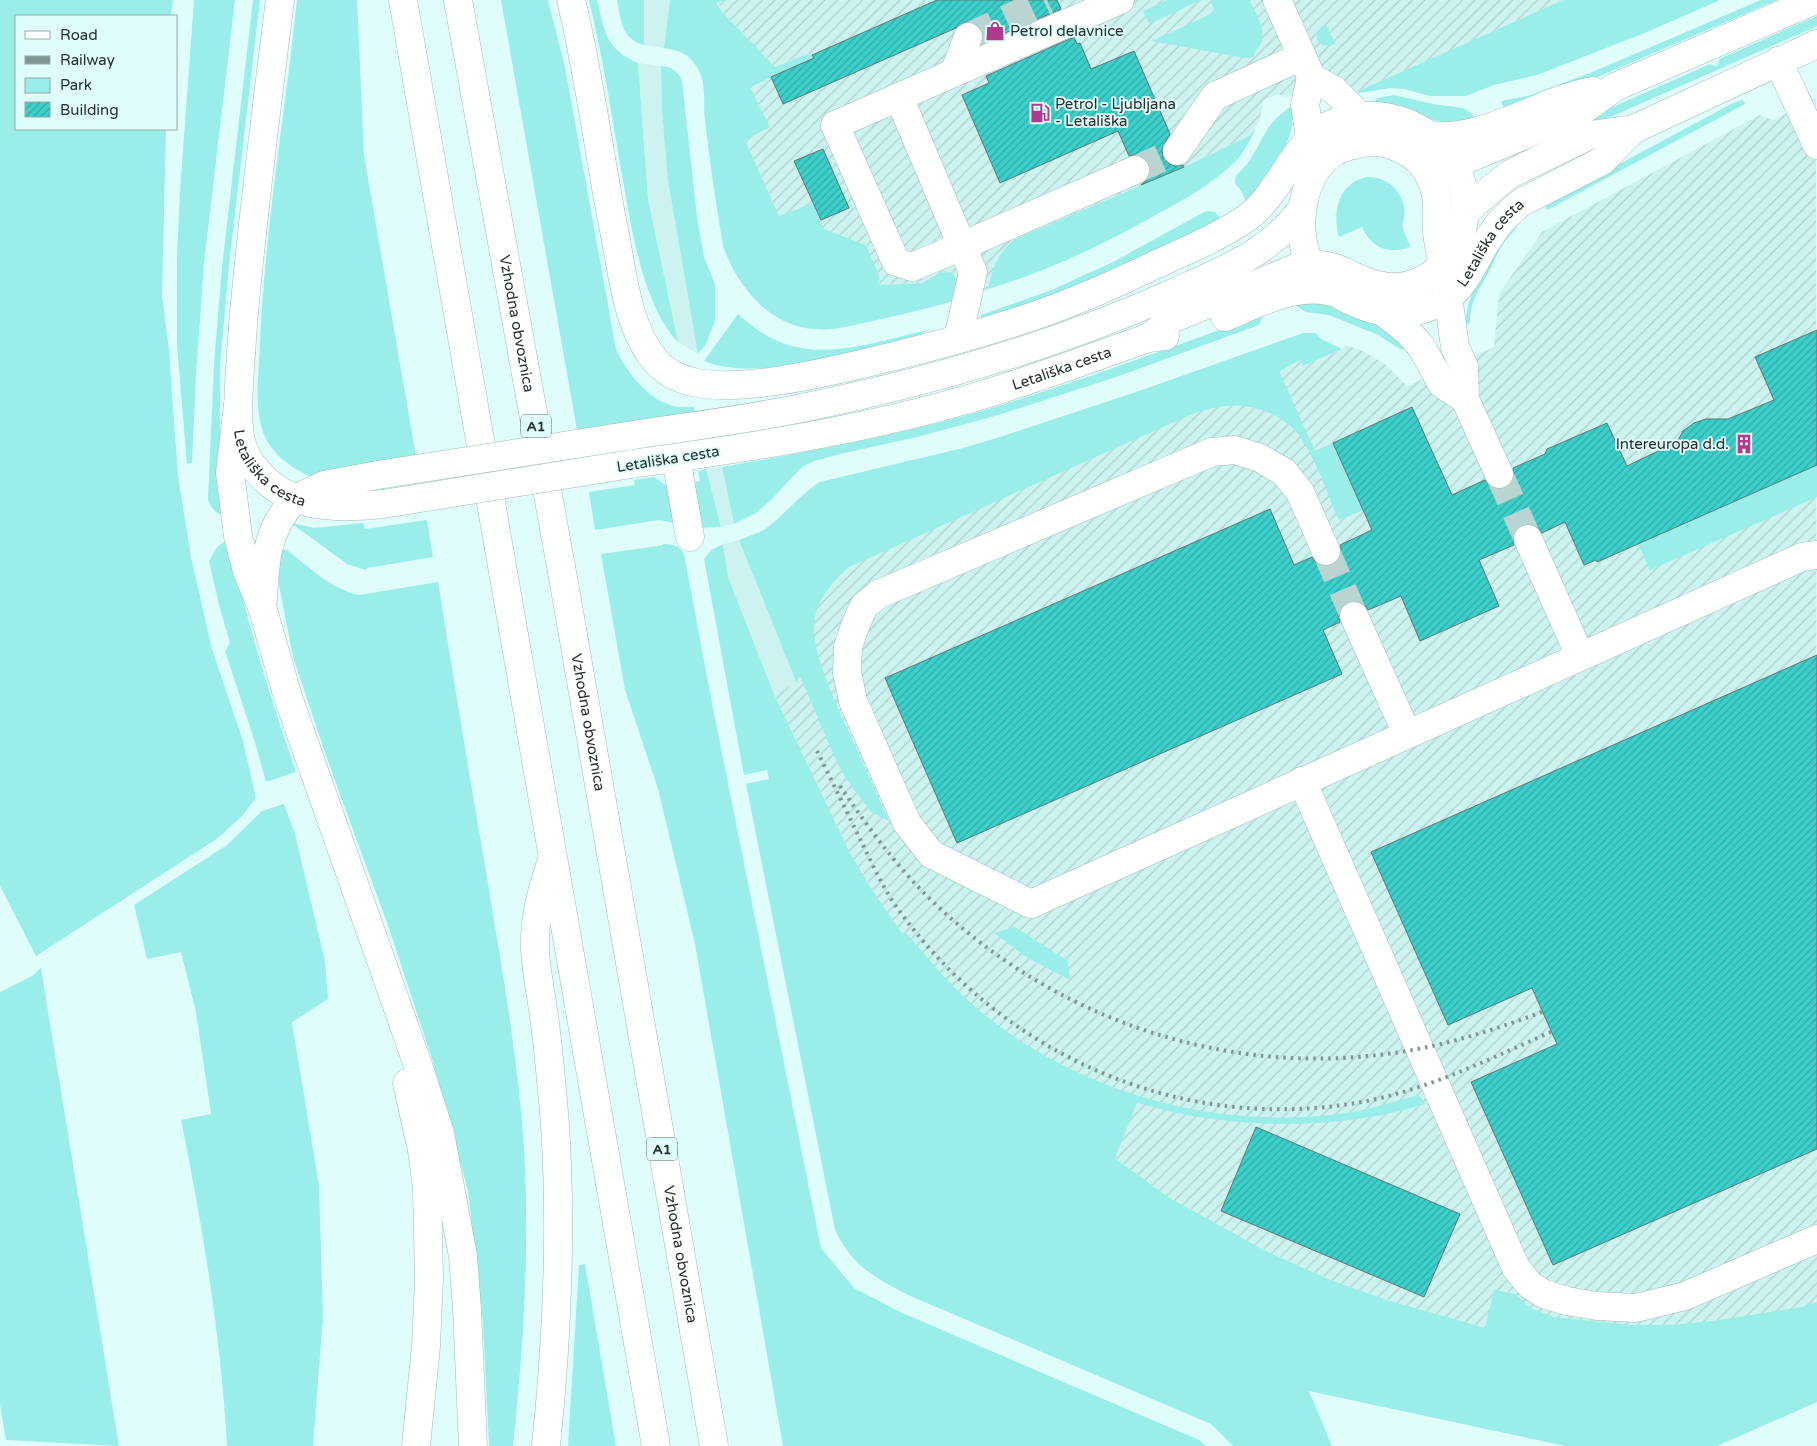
<svg xmlns="http://www.w3.org/2000/svg" width="1817" height="1446" viewBox="0 0 1817 1446" font-family="'Varela Round',sans-serif">
	<style>
		.built { fill: #ccf3f0 }
		.industrial { fill: url(#industrial-furrows) }
		.green { fill: #99eee9 }
		.building { fill: url(#building-hatch); stroke: #5d7876 }
		.lines { fill: none; stroke-linecap: round; stroke-linejoin: round }
		.minor-tunnel { stroke: #bad4d1; stroke-width: 28; stroke-dasharray: 28 14; stroke-linecap: butt }
		.minor-casing { stroke: #9fbbb9; stroke-width: 29 }
		.major-casing { stroke: #9fbbb9; stroke-width: 29 }
		.highway-casing { stroke: #9fbbb9; stroke-width: 29 }
		.minor { stroke: #fff; stroke-width: 28 }
		.major { stroke: #fff; stroke-width: 28 }
		.highway { stroke: #fff; stroke-width: 28 }
		.rail { stroke: #819694; stroke-width: 4; stroke-dasharray: 2.5 5; stroke-linecap: butt }
		.major-bridge-casing { stroke: #9fbbb9; stroke-width: 29; stroke-linecap: butt }
		.major-bridge { stroke: #fff; stroke-width: 28 }
		.labels { text-anchor: middle; dominant-baseline: central; stroke-width: 4; stroke-linejoin: round; paint-order: stroke }
		.shield { fill: #dffdfa; stroke: #5d6e6c; stroke-width: 1 }
		.shield-label { font-size: 14px; font-weight: bold; fill: #25302f }
		.poi-label { font-size: 15px; fill: #25302f; stroke: #dffdfa; text-anchor: start }
		.street-label { font-size: 15px; fill: #25302f; stroke: #dffdfa }
	</style>
	<defs>
		<pattern id="industrial-furrows" width="10" height="10" patternUnits="userSpaceOnUse" patternTransform="scale(1.25)"><rect width="10" height="10" fill="#ccf3f0"/><path d="M-1 1l2-2M0 10L10 0M9 11l2-2" fill="none" stroke="#afd1ce"/></pattern>
		<pattern id="building-hatch" width="6" height="6" patternUnits="userSpaceOnUse" patternTransform="scale(1.25)"><rect width="6" height="6" fill="#3cd0ca"/><path d="M-1 1l2-2M0 6l6-6M5 7l2-2" fill="none" stroke="#32a9a4"/></pattern>
	</defs>
	<rect width="100%" height="100%" fill="#dffdfa"/>
	<!-- built -->
	<g class="built">
		<path d="M644,0H670L664,48L644,45Z"/>
		<path d="M638,63L661,66L662,112L668,181L698,354L678,342L648,199Z"/>
		<path d="M722,467L734,524L721,527L706,469Z"/>
		<path d="M739,540L797,684L774,694L728,577L723,544Z"/>
	</g>
	<!-- industrial -->
	<g class="industrial">
		<path d="M717,0H1563L1356,92L1316,87L1285,97L1278,94L1268,98L1263,101L1260,120L1251,135L1184,167L1015,239L990,275L988,289L954,301L939,273L922,283L880,285L879,275L866,245L824,229L779,217L745,140L750,86L813,59L802,56L775,67L722,12Z"/>
		<path d="M1816,98L1817,1326L1485,1329L1387,1300L1328,1279L1266,1251L1168,1197L1115,1158L903,936L869,885L849,851L774,694L797,683L816,575L1300,360L1303,366L1342,349L1346,345L1363,351L1386,365L1407,386L1494,347L1499,294L1542,232L1760,115L1773,120Z"/>
	</g>
	<!-- green -->
	<g class="green">
		<path d="M0,0H173L171,16H16V129H166L162,295L169,350L178,476L191,557L212,649L243,741L256,798L242,816L218,838L36,956L0,886Z"/>
		<path d="M194,0H235L204,263L196,375L192,463L187,464L177,345V257L180,191Z"/>
		<path d="M253,0H260L229,265L220,366V444L226,515C216,515 212,509 208,500L214,364L222,267Z"/>
		<path d="M297,0H357L364,155L416,456L309,476C288,466 269,452 262,429C254,402 259,371 260,343C265,228 285,114 297,0Z"/>
		<path d="M501,0H548L565,67L616,349C627,373 649,402 678,407C683,407 689,407 694,407L696,418L625,423L577,430Z"/>
		<path d="M589,0H597C605,31 605,49 638,63L648,199L678,342C640,302 630,217 620,164C611,109 602,54 589,0Z"/>
		<path d="M617,0H644V45C621,39 621,20 617,0Z"/>
		<path d="M670,0H724L717,3L722,12L775,67L802,56L812,55L814,58L750,87L770,127L745,140L779,216L813,203L824,229L866,245L879,275L880,285L922,283L939,273L950,272C961,279 956,290 954,301C925,309 897,316 868,322C851,326 832,331 814,329C769,326 737,286 723,246C716,205 710,163 705,121C703,104 707,84 698,69C689,53 680,51 664,48Z"/>
		<path d="M1167,0H1201L1149,24L1143,11Z"/>
		<path d="M1210,0H1249L1251,3C1256,14 1267,31 1261,43C1258,51 1256,45 1254,57L1245,58L1152,41L1215,12Z"/>
		<path d="M1563,0H1720L1647,32L1537,75L1494,85L1466,96H1430L1404,89L1391,88L1358,93L1356,92Z"/>
		<path d="M1761,0H1777L1595,78L1505,111L1501,101L1528,96L1590,73Z"/>
		<path d="M1817,16V26L1524,155L1520,148L1710,64L1715,66L1718,65L1719,59Z"/>
		<path d="M1326,24L1335,44L1324,46L1317,40V31Z"/>
		<path d="M661,66C671,67 677,70 682,80L697,217L704,257L715,284V321L706,344L698,354L668,181L662,112Z"/>
		<path d="M1394,95L1433,104L1463,108L1472,114L1476,121L1447,124L1375,102L1377,98Z"/>
		<path d="M1743,100L1745,104L1547,210L1545,204L1733,103Z"/>
		<path d="M1292,106C1298,143 1267,176 1246,203L1242,192L1235,183C1234,174 1242,171 1247,164C1256,152 1263,135 1271,124C1277,117 1284,111 1292,106Z"/>
		<path d="M1256,129C1250,140 1244,153 1235,162C1213,183 1186,199 1159,213C1105,244 1048,271 988,289C991,270 999,251 1015,239L1184,167L1247,137Z"/>
		<path d="M1367,177C1392,176 1412,201 1402,226L1410,247C1389,255 1371,248 1362,227L1339,237C1332,212 1338,183 1367,177Z"/>
		<path d="M1206,211L1215,212L1221,219L1100,280L981,321V315L1049,291L1113,262Z"/>
		<path d="M1518,221C1518,229 1508,237 1503,244C1497,253 1494,263 1489,272C1479,291 1470,300 1470,323L1466,325C1466,288 1494,248 1518,221Z"/>
		<path d="M1315,303L1335,307L1379,325L1409,350L1400,349L1378,335L1329,315L1306,312L1293,304Z"/>
		<path d="M738,314C800,372 855,346 928,330L914,338C859,351 757,383 704,361Z"/>
		<path d="M1264,314L1259,325L1116,377L995,416L917,437L840,454L814,461L804,466L796,473L773,498L756,513L734,524L722,467C814,451 906,434 995,407C1086,379 1175,346 1264,314Z"/>
		<path d="M1303,333H1316L1321,339L1342,349L1303,366L1300,360L1279,371L1315,451L1333,443L1363,510L1339,520C1327,494 1318,464 1302,440C1296,429 1285,421 1274,415C1244,401 1222,404 1192,414L849,567C834,580 819,597 815,617C809,653 837,704 851,737C864,765 876,793 889,821L871,812L846,779L834,756L799,674L797,684L739,540C747,537 757,534 765,529C785,515 799,495 820,482L963,448L1000,437L1142,390Z"/>
		<path d="M1817,465V497L1650,570L1638,544Z"/>
		<path d="M706,469L721,527L699,528L688,483L700,481L698,471Z"/>
		<path d="M654,477L670,488L679,524L659,520L595,530L589,492L635,485L634,480Z"/>
		<path d="M427,520L433,557L367,568L366,570L347,564L295,526L289,527L292,523L314,528L363,523L365,529Z"/>
		<path d="M229,539C246,619 269,695 296,772L266,782L254,739L225,651L230,643L219,605L209,561L217,547Z"/>
		<path d="M663,544C672,544 680,545 684,554L714,713L821,1248L854,1288L900,1312L1199,1440L1206,1446H783L695,944L658,789L625,690L601,554L658,546L663,545Z"/>
		<path d="M723,544L728,577L774,694L849,851L869,885L903,935L906,933C929,959 951,987 979,1010C1080,1095 1223,1133 1353,1112C1375,1108 1398,1100 1419,1095L1425,1104C1350,1127 1269,1129 1192,1116C1173,1113 1155,1107 1137,1103L1115,1158L1168,1197L1266,1251L1328,1279L1387,1300L1485,1328L1494,1290L1515,1294L1530,1308L1554,1317L1631,1325H1673L1720,1320L1802,1307L1817,1302V1402L1717,1446H1565L1309,1391L1332,1446H1233L1211,1424L908,1295C874,1277 852,1266 835,1230L746,784L769,779L767,770L744,775L704,559L710,551Z"/>
		<path d="M280,549L287,550C309,567 331,589 359,595L438,582C454,678 469,775 486,871C502,969 520,1067 525,1166C529,1259 523,1354 513,1446H489L483,1323L468,1191L434,1065L389,928L330,767L293,657L279,585L278,575Z"/>
		<path d="M284,804L295,834L325,961L328,999L292,1022L319,1186L323,1317L313,1446H227C221,1337 203,1228 181,1120L211,1114L196,1012L181,952L147,959L134,905L227,845L262,811Z"/>
		<path d="M1015,927L1068,961L1070,980L1028,958L994,933Z"/>
		<path d="M41,968L119,1446L6,1440L0,1405V992L32,976Z"/>
		<path d="M585,1264L616,1446H568L579,1265Z"/>
	</g>
	<!-- building -->
	<g class="building">
		<path d="M937,0H1057L1061,9L982,43L983,35L980,28L973,22H965L956,28L783,104L771,77L814,58L812,55Z"/>
		<path d="M1074,37L1077,44L1080,43L1091,69L1134,51L1170,134L1162,149L1163,157L1169,164L1175,166L1183,165L1184,167L1141,185L1148,179L1151,171L1149,164L1144,157L1136,154L1129,156L1118,131L1000,183L962,95L989,83L986,76Z"/>
		<path d="M823,149L849,208L821,220L794,161Z"/>
		<path d="M1817,330V465L1597,562L1596,560L1584,565L1565,522L1542,533L1538,527L1530,524L1521,525L1516,529L1513,537L1514,545L1479,560L1499,606L1420,641L1401,596L1368,610L1363,603L1356,601L1348,602L1341,607L1338,615L1340,622L1323,630L1342,674L957,843L885,678L1270,509L1294,565L1312,557L1316,563L1324,566L1333,565L1338,561L1341,553L1340,545L1372,530L1333,443L1412,407L1452,495L1485,480L1490,486L1497,489L1506,488L1512,483L1514,476L1513,468L1545,454L1547,449L1607,423L1627,466L1677,442L1683,431L1694,423L1706,419H1728L1774,400L1755,357Z"/>
		<path d="M1817,655V1149L1553,1265L1471,1082L1557,1044L1532,988L1448,1025L1371,852Z"/>
		<path d="M1256,1127L1460,1214L1424,1297L1221,1211Z"/>
	</g>
	<g class="lines">
		<!-- minor-tunnel -->
		<g class="minor-tunnel">
			<path d="M968,37L1047,0"/>
			<path d="M1135,170L1177,151"/>
			<path d="M1499,474L1528,539"/>
			<path d="M1326,551L1354,616"/>
		</g>
		<defs>
			<g id="minor">
				<path d="M1120,0L835,125L896,262L912,267L962,246L1135,170"/>
				<path d="M1277,0L1309,72"/>
				<path d="M1778,61L1817,145"/>
				<path d="M954,73L968,37"/>
				<path d="M1311,77L1305,105L1314,161"/>
				<path d="M1311,77L1334,90L1360,116"/>
				<path d="M899,97L973,272L958,339"/>
				<path d="M1177,151L1215,96L1302,56"/>
				<path d="M1445,275L1455,347L1464,367L1465,399L1499,474"/>
				<path d="M1383,312L1406,330L1421,346L1442,384L1465,399"/>
				<path d="M676,458L690,537"/>
				<path d="M1528,539L1580,656"/>
				<path d="M1326,551L1300,492L1284,472L1260,458L1235,450L1212,452L879,594L864,606L855,626L848,647L847,672L853,701L907,823L931,854L1031,904L1802,557L1817,555"/>
				<path d="M1354,616L1407,734"/>
				<path d="M1302,781L1516,1268L1530,1285L1544,1294L1567,1301L1597,1306L1636,1308L1685,1296L1817,1239"/>
			</g>
			<g id="major">
				<path id="s1" d="M280,0C269,87 258,175 249,262C245,297 242,332 240,368C239,388 237,408 239,428C240,442 244,455 253,466C286,510 334,509 383,504"/>
				<path d="M571,0C590,77 599,157 615,235C623,276 627,325 654,359C664,371 678,379 693,382C736,392 809,376 853,366C913,352 973,336 1031,317C1075,302 1118,283 1159,263C1188,250 1223,235 1248,217C1283,191 1293,138 1336,122C1376,107 1420,120 1447,153C1462,173 1469,202 1463,226C1453,265 1420,295 1378,285C1344,277 1339,259 1298,267L1174,318L1148,338"/>
				<path d="M1430,136C1491,140 1535,102 1593,91"/>
				<path d="M1436,163L1467,159L1580,112L1615,87L1815,0"/>
				<path d="M1466,212L1485,194L1510,174L1590,135L1634,129L1817,44"/>
				<path id="s2" d="M1443,266C1441,254 1437,241 1437,229C1437,210 1439,195 1430,177C1423,162 1410,152 1394,146C1383,141 1373,142 1361,143C1352,145 1344,147 1336,151C1301,171 1293,230 1310,263C1318,279 1335,294 1351,301C1380,315 1410,317 1439,303C1467,289 1474,258 1491,235C1499,222 1510,211 1522,202L1602,161L1634,129"/>
				<path d="M1225,317C1261,302 1300,280 1339,294"/>
				<path d="M627,436C685,427 744,420 802,408C929,382 1055,346 1173,293C1220,272 1270,253 1301,210"/>
				<path id="s3" d="M631,464C741,449 852,432 958,402C1023,384 1085,360 1148,338L1165,336"/>
				<path d="M295,499L324,485L378,475"/>
			</g>
			<g id="highway">
				<path d="M403,0L656,1446"/>
				<path id="s4" d="M458,0L564,583L714,1446"/>
				<path d="M238,405L230,473L238,536L247,571L262,607L288,697L419,1068L440,1133L463,1256L467,1309L473,1446"/>
				<path d="M263,600C265,561 266,530 295,499"/>
				<path d="M407,1083L422,1150L427,1188L429,1278L426,1346L416,1446"/>
				<path d="M546,1446C557,1340 562,1232 555,1125C552,1089 549,1052 544,1016C541,994 536,971 535,949C534,918 542,889 552,860"/>
			</g>
		</defs>
		<!-- minor casing -->
		<use href="#minor" class="minor-casing"/>
		<!-- major casing -->
		<use href="#major" class="major-casing"/>
		<!-- highway casing -->
		<use href="#highway" class="highway-casing"/>
		<!-- minor -->
		<use href="#minor" class="minor"/>
		<!-- major -->
		<use href="#major" class="major"/>
		<!-- highway -->
		<use href="#highway" class="highway"/>
		<!-- rail -->
		<g class="rail">
			<path d="M817,751C831,779 845,808 859,837C871,861 882,887 898,909C1005,1058 1186,1136 1367,1101C1432,1088 1491,1058 1551,1032"/>
			<path d="M840,786C865,823 891,859 922,891C1040,1011 1210,1075 1378,1055C1434,1049 1489,1032 1542,1012"/>
		</g>
		<defs>
			<g id="major-bridge">
				<path d="M378,475L627,436"/>
				<path d="M383,504L631,464"/>
			</g>
		</defs>
		<!-- major-bridge casing -->
		<use href="#major-bridge" class="major-bridge-casing"/>
		<!-- major-bridge -->
		<use href="#major-bridge" class="major-bridge"/>
	</g>
	<!-- icons -->
	<defs>
		<symbol id="shop-bare" viewBox="-9 -9 18 18"><path d="M-5-2.5h2.3a2.7 3.5 0 0 1 5.4 0H5L5.5 6h-11ZM-1.5-2.5h3a1.5 2.3 0 0 0-3 0Z" fill="#b13a90" stroke="#dffdfa" stroke-width="2.5" paint-order="stroke"/></symbol>
		<symbol id="fuel-bare" viewBox="-9 -9 18 18"><path d="M-5.5-6h7V0h2V4h1.3V-2.5L3-4.5l.8-.8L6-3V5H2.5V1h-1V6h-7ZM-4.2-4.7v3.2H.2V-4.7Z" fill="#b13a90" stroke="#dffdfa" stroke-width="2.5" paint-order="stroke"/></symbol>
		<symbol id="building-bare" viewBox="-9 -9 18 18"><path d="M-4-6H4V6H1V3H-1V6H-4ZM-2.5-4.3h1.7v1.8h-1.7ZM.8-4.3h1.7v1.8H.8ZM-2.5-1h1.7V.8h-1.7ZM.8-1h1.7V.8H.8Z" fill="#b13a90" stroke="#dffdfa" stroke-width="2.5" paint-order="stroke"/></symbol>
	</defs>
	<g fill-rule="evenodd">
		<use href="#shop-bare" x="981" y="17" width="28" height="28"/>
		<use href="#fuel-bare" x="1026" y="99" width="28" height="28"/>
		<use href="#building-bare" x="1730" y="430" width="28" height="28"/>
	</g>
	<g class="labels">
		<!-- shield labels -->
		<g class="shield">
			<rect x="521" y="414.5" width="30" height="23" rx="4"/>
			<rect x="647" y="1137.5" width="30" height="23" rx="4"/>
		</g>
		<g class="shield-label">
			<text x="536" y="426">A1</text>
			<text x="662" y="1149">A1</text>
		</g>
		<!-- poi labels -->
		<g class="poi-label">
			<text x="1010" y="31">Petrol delavnice</text>
			<text x="1055" y="104">Petrol - Ljubljana<tspan x="1055" dy="17">- Letališka</tspan></text>
			<text x="1729" y="444" text-anchor="end">Intereuropa d.d.</text>
		</g>
		<!-- street labels -->
		<g class="street-label">
			<text stroke="none"><textPath href="#s2" startOffset="552">Letališka cesta</textPath></text>
			<text stroke="none"><textPath href="#s4" startOffset="329">Vzhodna obvoznica</textPath></text>
			<text stroke="none"><textPath href="#s3" startOffset="442">Letališka cesta</textPath></text>
			<text transform="translate(668 459) rotate(-9)">Letališka cesta</text>
			<text stroke="none"><textPath href="#s1" startOffset="484">Letališka cesta</textPath></text>
			<text stroke="none"><textPath href="#s4" startOffset="734">Vzhodna obvoznica</textPath></text>
			<text stroke="none"><textPath href="#s4" startOffset="1274">Vzhodna obvoznica</textPath></text>
		</g>
	</g>
	<!-- legend -->
	<rect x="15" y="15" width="162" height="115" fill="#dffdfa" stroke="#95aba9"/>
	<rect x="25" y="31" width="25" height="8" fill="#ffffff" stroke="#95aba9"/>
	<text x="60" y="40" font-size="15" fill="#25302f">Road</text>
	<rect x="25" y="56" width="25" height="8" fill="#819694" stroke="#95aba9"/>
	<text x="60" y="65" font-size="15" fill="#25302f">Railway</text>
	<rect x="25" y="78" width="25" height="15" fill="#99eee9" stroke="#95aba9"/>
	<text x="60" y="90" font-size="15" fill="#25302f">Park</text>
	<rect x="25" y="102" width="25" height="15" fill="url(#building-hatch)" stroke="#95aba9"/>
	<text x="60" y="115" font-size="15" fill="#25302f">Building</text>
</svg>
